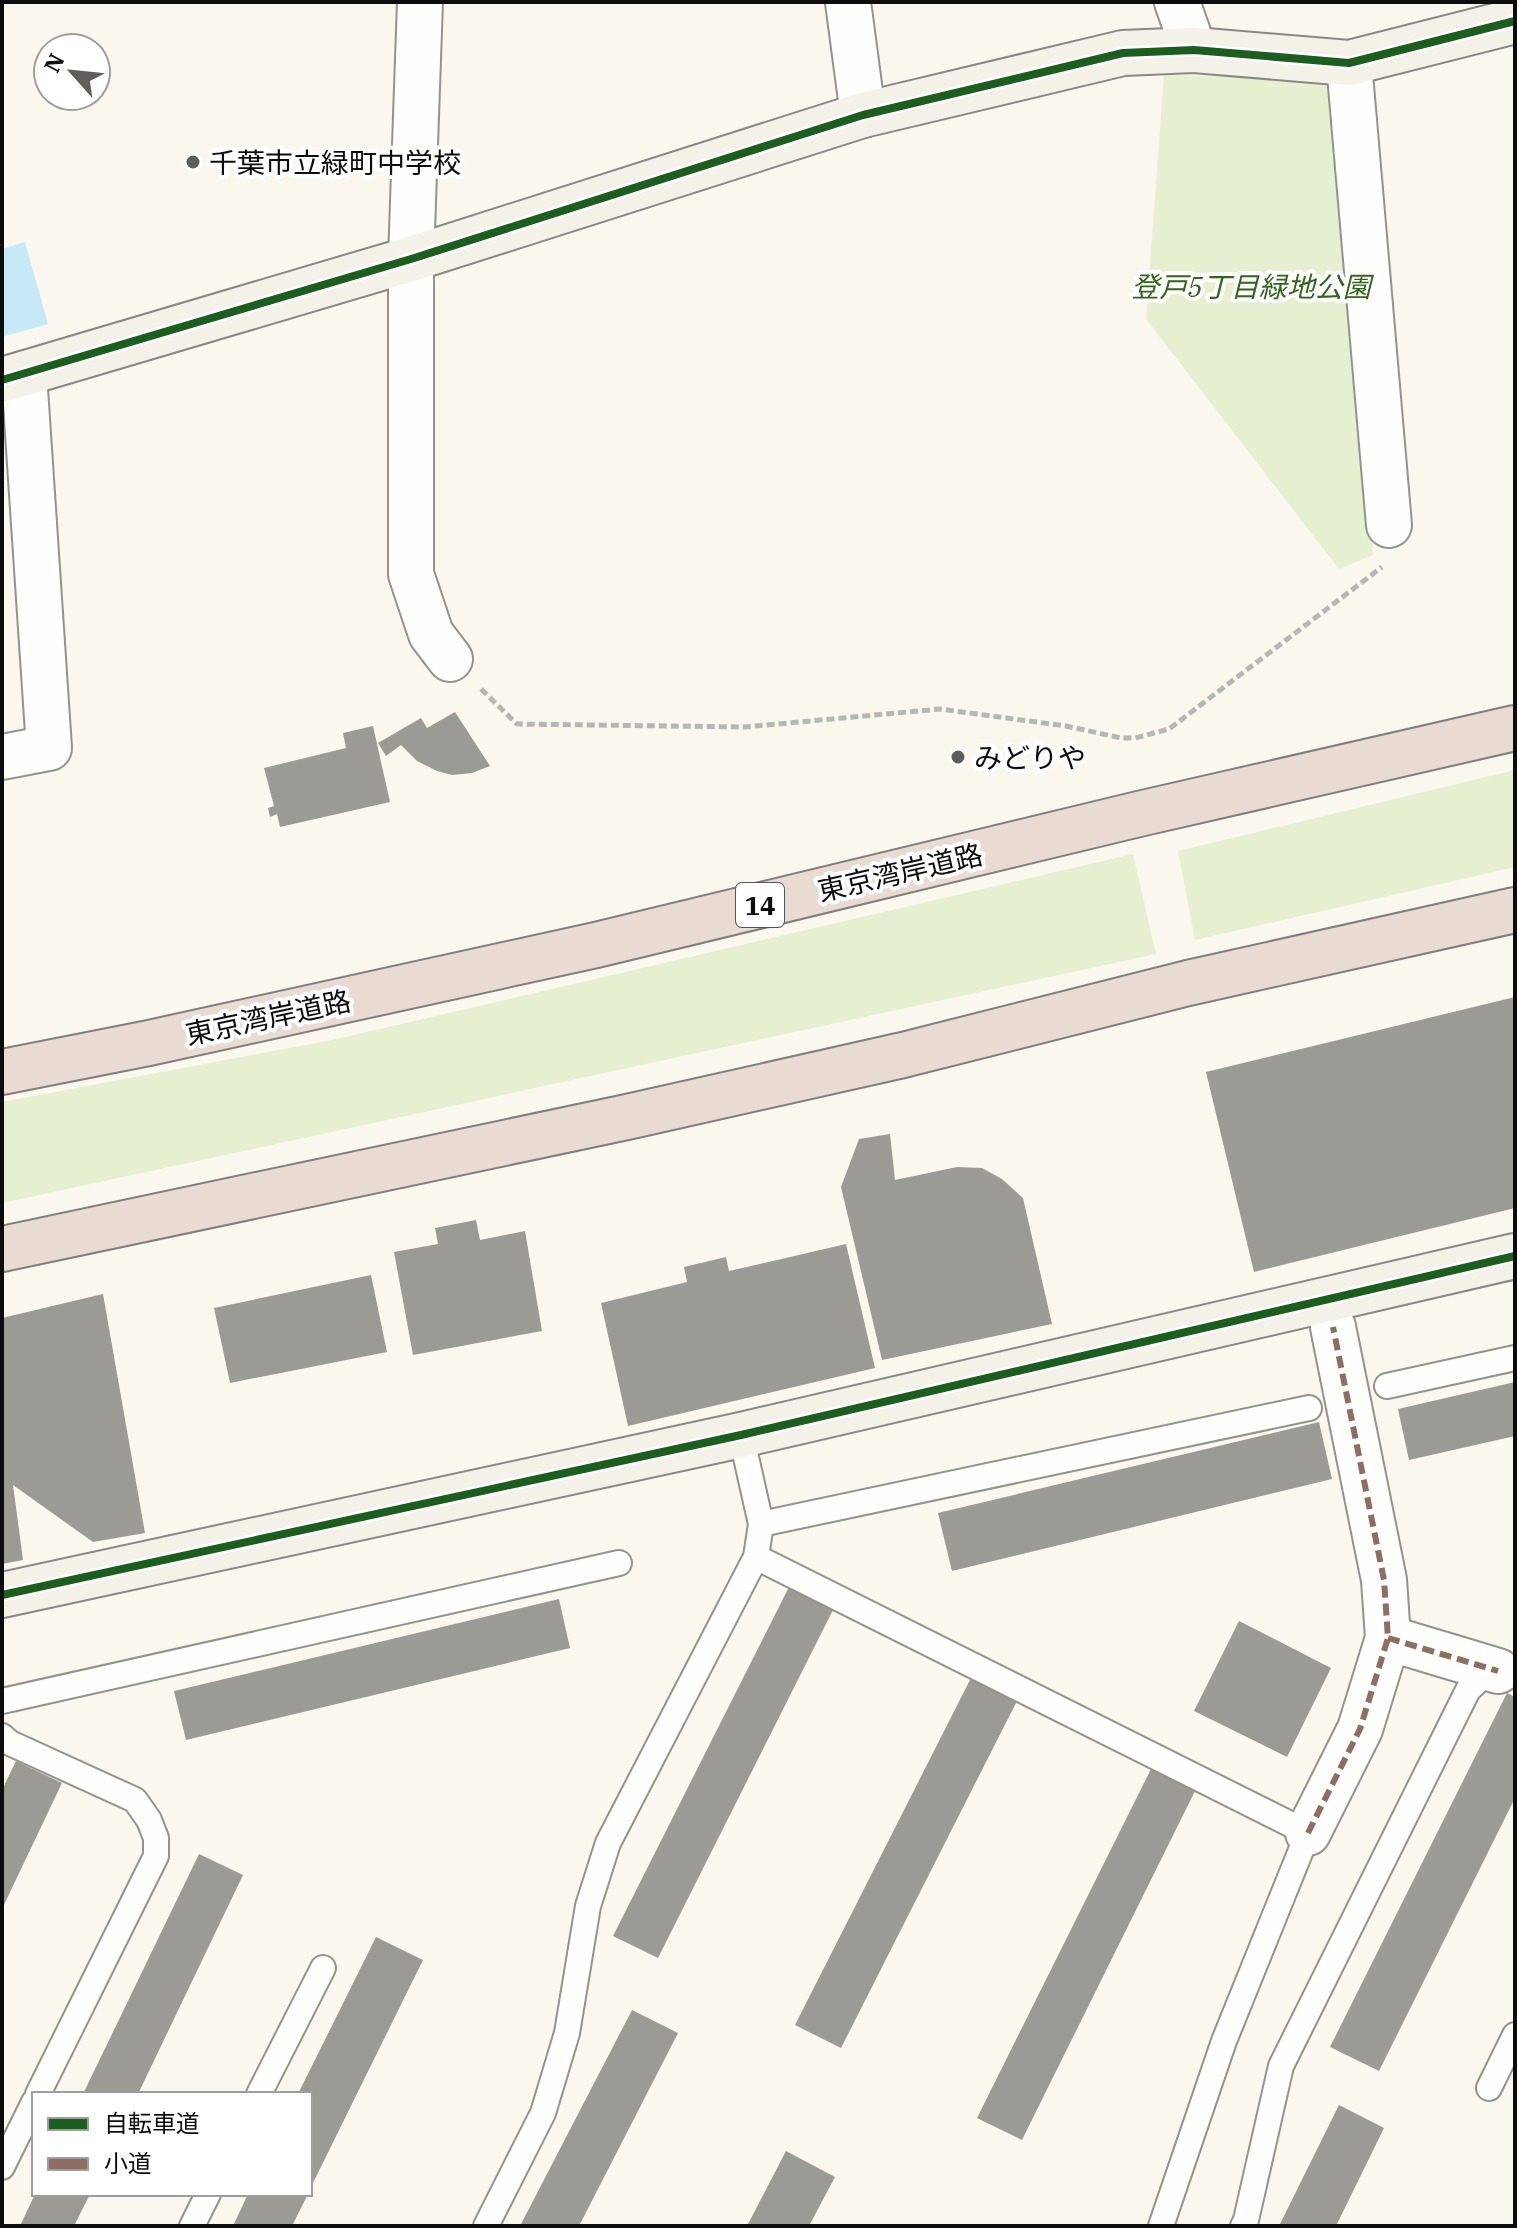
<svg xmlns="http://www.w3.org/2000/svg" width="1517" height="2228" viewBox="0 0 1517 2228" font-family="'IBM Plex Serif','Noto Sans JP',serif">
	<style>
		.green { fill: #e6efcf }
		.water { fill: #c6eaf5 }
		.building { fill: #9c9a95 }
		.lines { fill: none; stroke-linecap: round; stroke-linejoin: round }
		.lane-casing { stroke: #93928e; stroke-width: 28 }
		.street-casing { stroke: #93928e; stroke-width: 48 }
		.secondary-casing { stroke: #8a8885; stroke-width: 48 }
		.highway-casing { stroke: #807f7c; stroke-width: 48 }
		.path { stroke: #b7b6b5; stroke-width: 5; stroke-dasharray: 8 4; stroke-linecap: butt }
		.lane { stroke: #fefefd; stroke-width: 24 }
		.street { stroke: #fefefd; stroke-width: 44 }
		.secondary { stroke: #f4f1e8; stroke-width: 44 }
		.highway { stroke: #e9dbd3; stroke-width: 44 }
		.quiet { stroke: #8d6e63; stroke-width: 6; stroke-dasharray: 12 6; stroke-linecap: butt }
		.cycleway-casing { stroke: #fff; stroke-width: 13 }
		.cycleway { stroke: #1b5e20; stroke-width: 8 }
		.poi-dot { fill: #5f5e5b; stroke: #fff; stroke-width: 3 }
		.labels { text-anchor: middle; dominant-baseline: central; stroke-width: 8; stroke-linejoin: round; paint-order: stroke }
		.shield { fill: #fff; stroke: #555; stroke-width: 2 }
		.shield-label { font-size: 26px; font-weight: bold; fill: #0c0c0c }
		.poi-label { font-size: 28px; fill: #0c0c0c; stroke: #fff; text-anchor: start }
		.park-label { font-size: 28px; font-style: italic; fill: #33641c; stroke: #fff }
		.street-label { font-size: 28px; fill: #0c0c0c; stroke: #fff }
	</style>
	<rect width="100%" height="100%" fill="#faf7ef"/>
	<!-- green -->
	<g class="green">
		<path d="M1164,75L1324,79L1337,92L1373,555L1339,569L1146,319Z"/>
		<path d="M1515,770V867L1195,940L1178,851Z"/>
		<path d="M1133,854L1156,954L2,1203V1102L337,1039Z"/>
	</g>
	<!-- water -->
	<path class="water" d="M25,242L48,324L2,337V249Z"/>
	<!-- building -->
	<g class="building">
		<path d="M455,712L490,766L472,773L452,775L437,771L417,761L401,745L386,756L378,743L421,718L427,728Z"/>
		<path d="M373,726L390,802L280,827L277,814L270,817L268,808L274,806L264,768L346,748L343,733Z"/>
		<path d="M1515,997V1208L1254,1272L1206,1072Z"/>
		<path d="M890,1134L895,1180L957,1167L982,1168L1002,1179L1023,1198L1052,1324L882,1360L841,1187L859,1139Z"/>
		<path d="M476,1220L480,1240L525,1231L542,1331L413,1355L394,1252L438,1244L435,1228Z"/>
		<path d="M846,1244L875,1368L628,1426L601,1303L687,1282L684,1267L726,1257L729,1271Z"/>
		<path d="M371,1275L387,1352L230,1383L214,1308Z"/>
		<path d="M103,1294L145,1533L93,1542L13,1485L23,1560L2,1564V1318Z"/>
		<path d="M1515,1382V1436L1409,1460L1398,1409Z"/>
		<path d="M1319,1422L1332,1479L952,1571L938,1513Z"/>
		<path d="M790,1585L834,1608L658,1958L613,1936Z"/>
		<path d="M559,1599L570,1648L186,1740L174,1691Z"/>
		<path d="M1239,1621L1331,1668L1287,1757L1194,1711Z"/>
		<path d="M973,1674L1019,1697L841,2048L795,2025Z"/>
		<path d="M1507,1693L1515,1697V1798L1379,2071L1330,2047Z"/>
		<path d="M16,1761L62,1783L2,1909V1790Z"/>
		<path d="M1153,1765L1197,1787L1022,2140L977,2118Z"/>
		<path d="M199,1854L243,1875L138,2094H83Z"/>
		<path d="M376,1937L423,1960L310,2189V2094H298Z"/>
		<path d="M632,2010L678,2033L579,2226H520Z"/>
		<path d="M1339,2105L1384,2128L1336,2226H1279Z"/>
		<path d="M786,2151L835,2177L809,2226H747Z"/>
		<path d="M35,2194H90L74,2226H20Z"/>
		<path d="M248,2194H308L292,2226H233Z"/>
	</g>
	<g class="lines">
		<defs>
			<g id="lane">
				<path d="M1387,1386L1515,1358"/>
				<path d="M761,1524L1309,1408"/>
				<path d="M756,1557L1308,1833L1224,2041L1161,2226"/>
				<path d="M2,1701L619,1563"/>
				<path d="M2,1736L10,1743L135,1800L149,1820L156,1838V1856L38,2094"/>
				<path d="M1489,2088L1515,2035"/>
				<path d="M259,2094L323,1968"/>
				<path d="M2,2167L34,2102"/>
				<path d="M192,2226L208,2194"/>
				<path d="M486,2226L543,2113L567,2033L588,1906L608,1843L756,1557L761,1524L741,1435"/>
				<path d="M1243,2226L1246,2220L1281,2066L1468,1690L1482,1677L1501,1672"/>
			</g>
			<g id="street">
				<path d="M420,2L411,259V574L431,634L450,659"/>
				<path d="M848,2L863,115"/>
				<path d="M1177,2L1194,50"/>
				<path d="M1349,63L1389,525"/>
				<path d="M2,757L49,748L24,374"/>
				<path d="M1388,1638L1498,1671"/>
				<path d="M1308,1833L1360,1729L1388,1638L1384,1580L1333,1327"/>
			</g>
			<g id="secondary">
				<path d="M2,380L411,259L863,115L1123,53L1194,50L1349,63L1515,21"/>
				<path d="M2,1595L741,1435L1515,1256"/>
			</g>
			<g id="highway">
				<path d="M2,1072L149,1043L596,945L1143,813L1515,728"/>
				<path d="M2,1249L627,1117L903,1055L1188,983L1515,910"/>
			</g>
		</defs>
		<!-- lane casing -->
		<use href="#lane" class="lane-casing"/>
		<!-- street casing -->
		<use href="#street" class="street-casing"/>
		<!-- secondary casing -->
		<use href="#secondary" class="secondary-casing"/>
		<!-- highway casing -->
		<use href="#highway" class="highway-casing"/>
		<!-- path -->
		<path class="path" d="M481,689L517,724L745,727L940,709L1066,726L1121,738H1135L1169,729L1382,567"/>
		<!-- lane -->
		<use href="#lane" class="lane"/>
		<!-- street -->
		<use href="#street" class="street"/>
		<!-- secondary -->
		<use href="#secondary" class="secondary"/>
		<!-- highway -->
		<use href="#highway" class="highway"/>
		<!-- quiet -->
		<g class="quiet">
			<path d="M1388,1638L1498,1671"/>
			<path d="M1308,1833L1360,1729L1388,1638L1384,1580L1333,1327"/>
		</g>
		<defs>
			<g id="cycleway">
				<path d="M2,380L411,259L863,115L1123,53L1194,50L1349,63L1515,21"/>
				<path d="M2,1595L741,1435L1515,1256"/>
			</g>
		</defs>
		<!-- cycleway casing -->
		<use href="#cycleway" class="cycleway-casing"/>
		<!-- cycleway -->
		<use href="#cycleway" class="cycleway"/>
	</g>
	<!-- markers -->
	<g class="poi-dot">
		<circle cx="193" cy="162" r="8"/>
		<circle cx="958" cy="757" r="8"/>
	</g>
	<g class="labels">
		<!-- shield labels -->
		<rect class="shield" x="736" y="883" width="48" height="44" rx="6"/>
		<g class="shield-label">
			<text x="760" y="905">14</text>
		</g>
		<!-- poi labels -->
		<g class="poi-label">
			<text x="209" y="162">千葉市立緑町中学校</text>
			<text x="974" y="757">みどりや</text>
		</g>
		<!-- park labels -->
		<g class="park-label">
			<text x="1251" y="286">登戸5丁目緑地公園</text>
		</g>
		<!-- street labels -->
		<g class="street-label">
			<text transform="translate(900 872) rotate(-13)">東京湾岸道路</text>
			<text transform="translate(268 1017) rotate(-12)">東京湾岸道路</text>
		</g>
	</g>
	<!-- border -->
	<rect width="1517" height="2228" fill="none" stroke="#0c0c0c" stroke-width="8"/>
	<!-- legend -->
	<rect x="32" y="2092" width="280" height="104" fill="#ffffff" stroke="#9e9e9e" stroke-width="2"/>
	<rect x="48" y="2118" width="40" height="12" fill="#1b5e20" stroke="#9e9e9e" stroke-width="2"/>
	<text x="104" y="2132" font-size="24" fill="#0c0c0c">自転車道</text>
	<rect x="48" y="2158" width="40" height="12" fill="#8d6e63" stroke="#9e9e9e" stroke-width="2"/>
	<text x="104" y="2172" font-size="24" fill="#0c0c0c">小道</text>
	<!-- north arrow -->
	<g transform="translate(72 72) rotate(297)"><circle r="38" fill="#ffffff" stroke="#9e9e9e" stroke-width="2"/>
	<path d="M0-6L14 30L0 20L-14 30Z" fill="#5f5e5b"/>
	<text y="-12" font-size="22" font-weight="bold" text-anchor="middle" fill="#0c0c0c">N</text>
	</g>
</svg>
